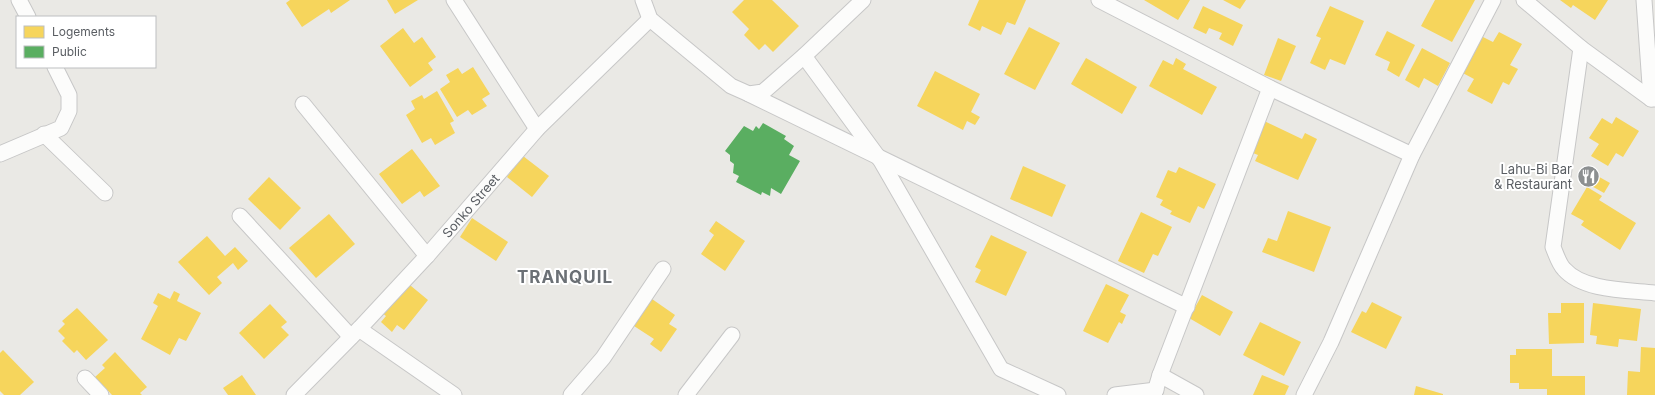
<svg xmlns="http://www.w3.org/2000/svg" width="1655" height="395" viewBox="0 0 1655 395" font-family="Inter,sans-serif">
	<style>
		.homes { fill: #f6d55c }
		.public { fill: #5aae61 }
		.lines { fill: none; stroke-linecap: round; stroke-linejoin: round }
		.minor-casing { stroke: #c7c7c7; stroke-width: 17 }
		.minor { stroke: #fcfcfb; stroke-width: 15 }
		.labels { text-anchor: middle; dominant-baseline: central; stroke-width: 4; stroke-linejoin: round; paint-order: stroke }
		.poi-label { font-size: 13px; fill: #5a5e63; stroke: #fff; text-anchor: end }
		.street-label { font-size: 13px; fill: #5a5e63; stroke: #fff }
		.district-label { font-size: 17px; font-weight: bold; letter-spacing: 1px; fill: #6b7075; stroke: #fff }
	</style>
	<rect width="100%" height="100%" fill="#eae9e5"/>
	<!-- homes -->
	<g class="homes">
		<path d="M290,0H350L331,13L329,9L302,27L286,3Z"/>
		<path d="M387,0H418L395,14Z"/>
		<path d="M744,0H772L799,26L773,52L765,44L759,50L744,35L749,29L732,12Z"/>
		<path d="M979,0H1026L1015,25L1007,22L1001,35L982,26L980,31L968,25Z"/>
		<path d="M1144,0H1190L1178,20Z"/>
		<path d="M1223,0H1246L1240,9Z"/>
		<path d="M1435,0H1475L1452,42L1421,26Z"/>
		<path d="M1560,0H1608L1595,20L1573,5L1571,8Z"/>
		<path d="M1203,6L1243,25L1233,46L1219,39L1222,33L1209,28L1206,34L1193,28Z"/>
		<path d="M1330,6L1364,21L1345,65L1330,59L1325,70L1310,63L1321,38L1316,36Z"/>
		<path d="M1029,27L1060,43L1035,90L1004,74Z"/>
		<path d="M403,28L414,43L422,37L436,57L428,63L433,70L410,87L380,46Z"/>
		<path d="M1387,31L1415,45L1399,77L1387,70L1390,62L1375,55Z"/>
		<path d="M1499,32L1522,44L1510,65L1518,69L1509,85L1503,82L1492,104L1467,91L1474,79L1459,71L1479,35L1493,42Z"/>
		<path d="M1278,38L1296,46L1281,81L1264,75Z"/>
		<path d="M1422,48L1450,63L1438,86L1424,78L1419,88L1405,80Z"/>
		<path d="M1086,58L1137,87L1122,114L1071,84Z"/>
		<path d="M1176,58L1186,64L1183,69L1217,87L1202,115L1149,86L1163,60L1173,65Z"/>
		<path d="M473,67L490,94L482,99L487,106L472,115L468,110L457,117L440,89L450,82L446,75L458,68L462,74Z"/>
		<path d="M935,71L980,94L971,112L980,117L975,125L967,121L963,130L917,106Z"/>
		<path d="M437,91L454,121L450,123L455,133L435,145L431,138L422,143L406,115L415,109L411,101L422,95L424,99Z"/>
		<path d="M1616,117L1639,131L1623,157L1616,153L1608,166L1591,156L1599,144L1589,138L1602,118L1612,124Z"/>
		<path d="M1262,120L1302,139L1305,133L1317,139L1298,180L1255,161L1258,155L1248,151Z"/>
		<path d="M412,149L440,186L424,197L420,191L402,204L379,174Z"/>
		<path d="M523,156L549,176L532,197L507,177Z"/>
		<path d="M1023,166L1066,185L1052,217L1010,199Z"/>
		<path d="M1179,167L1216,184L1204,209L1198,206L1190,223L1170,214L1172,211L1160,205L1163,200L1156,197L1168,170L1176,173Z"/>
		<path d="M1594,174L1610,183L1604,193L1588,184Z"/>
		<path d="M269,177L301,208L280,230L248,199Z"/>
		<path d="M1587,187L1602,196L1599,200L1636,223L1620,250L1581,225L1584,221L1571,214Z"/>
		<path d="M1288,211L1331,227L1314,272L1262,252L1268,238L1277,241Z"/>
		<path d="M1141,212L1172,227L1158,256L1153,254L1144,273L1118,261Z"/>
		<path d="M329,214L355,244L316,278L289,248Z"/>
		<path d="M472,218L508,242L496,261L460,237Z"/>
		<path d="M716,221L745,241L725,271L701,254L714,235L709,231Z"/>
		<path d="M991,235L1027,252L1006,296L975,282L981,270L975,267Z"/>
		<path d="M207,236L225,256L235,247L248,261L238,270L233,263L217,277L222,283L209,295L178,262Z"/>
		<path d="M405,281L428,300L404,330L397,325L392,332L381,322L386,316L380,311Z"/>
		<path d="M1106,284L1129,295L1120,312L1126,315L1122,324L1119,322L1108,343L1083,331Z"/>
		<path d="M174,291L180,294L177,301L201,313L186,341L179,338L170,355L141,339L158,306L153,303L158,293L170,299Z"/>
		<path d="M1202,295L1233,312L1220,336L1189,318Z"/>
		<path d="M652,299L675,315L669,324L677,329L661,352L650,344L654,339L634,326Z"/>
		<path d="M1372,302L1402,317L1386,349L1351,332L1362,311L1366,313Z"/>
		<path d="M1561,303H1584V343L1549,344L1548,313H1561Z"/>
		<path d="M1593,303L1641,309L1637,341L1619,339L1618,347L1596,344L1597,336L1590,335Z"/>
		<path d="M270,304L287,322L281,327L289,335L264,359L239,333Z"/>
		<path d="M77,308L108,340L86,360L77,350L74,353L62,341L65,338L58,331L65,324L62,321Z"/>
		<path d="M1260,322L1301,342L1284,376L1243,355Z"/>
		<path d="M1641,347L1655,348V395H1627L1628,371L1640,372Z"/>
		<path d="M1516,349H1552V376H1585V395H1547V389H1519V383H1510V355H1516Z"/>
		<path d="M3,350L34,382L20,395H4L0,391V353Z"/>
		<path d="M115,352L147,387L140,393L142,395H112L95,377L105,368L102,365Z"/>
		<path d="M242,375L256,395H228L223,388Z"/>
		<path d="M1262,375L1289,386L1285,395H1253Z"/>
		<path d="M1416,386L1443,394V395H1414Z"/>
	</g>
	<!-- public -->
	<path class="public" d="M763,123L786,136L784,139L794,146L789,155L800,161L781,194L771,188L770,196L762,192L761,195L736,182L739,176L733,173L734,164L730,161V155L725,151L744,126L753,131L756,126L759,129Z"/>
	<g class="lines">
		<defs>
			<g id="minor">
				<path d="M19,0L28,17"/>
				<path d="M454,0L537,129"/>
				<path d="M643,0L650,19L731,86L749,94L763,92L804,56L863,0"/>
				<path d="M1099,0L1270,88L1412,155"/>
				<path d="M1524,0L1581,48L1553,247C1556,254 1559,264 1564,269C1583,291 1628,290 1655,293"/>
				<path d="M1644,0L1651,99"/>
				<path d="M1581,48L1651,99H1655"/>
				<path d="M804,56L881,161L1001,369L1058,395"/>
				<path d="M749,94L1187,307"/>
				<path d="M303,104L427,256"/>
				<path d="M44,134L105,193"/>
				<path d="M0,154L61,128L69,111V95L55,67"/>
				<path d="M240,216L351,337"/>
				<path d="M359,329L454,395"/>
				<path d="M1160,375L1196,395"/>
				<path d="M85,378L101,395"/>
				<path id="s1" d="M294,395L359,329L427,256L537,129L650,19"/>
				<path d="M571,395L603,358L663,269"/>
				<path d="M686,395L732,335"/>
				<path d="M1115,395L1156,390"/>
				<path d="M1154,395L1160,375L1270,88"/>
				<path d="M1304,395L1331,342L1412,155L1493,0"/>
			</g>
		</defs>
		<!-- minor casing -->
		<use href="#minor" class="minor-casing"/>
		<!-- minor -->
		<use href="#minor" class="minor"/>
	</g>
	<!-- icons -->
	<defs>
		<symbol id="restaurant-disc" viewBox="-11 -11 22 22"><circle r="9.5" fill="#8c8f90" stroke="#fff"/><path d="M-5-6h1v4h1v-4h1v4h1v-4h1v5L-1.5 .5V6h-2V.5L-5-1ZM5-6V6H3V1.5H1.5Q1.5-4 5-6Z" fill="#fff"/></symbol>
	</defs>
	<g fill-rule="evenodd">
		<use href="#restaurant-disc" x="1576" y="164" width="25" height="25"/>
	</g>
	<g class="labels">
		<!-- poi labels -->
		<g class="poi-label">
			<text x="1572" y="169">Lahu-Bi Bar<tspan x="1572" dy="15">&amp; Restaurant</tspan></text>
		</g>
		<!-- street labels -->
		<g class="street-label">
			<text stroke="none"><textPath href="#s1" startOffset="259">Sonko Street</textPath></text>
		</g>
		<!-- district labels -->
		<g class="district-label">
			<text x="565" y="277">TRANQUIL</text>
		</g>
	</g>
	<!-- legend -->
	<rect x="16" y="16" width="140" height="52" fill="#ffffff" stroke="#bdbfc1"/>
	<rect x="24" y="26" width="20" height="12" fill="#f6d55c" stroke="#bdbfc1"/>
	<text x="52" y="36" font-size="12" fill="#5a5e63">Logements</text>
	<rect x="24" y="46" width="20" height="12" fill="#5aae61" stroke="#bdbfc1"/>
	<text x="52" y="56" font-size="12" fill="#5a5e63">Public</text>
</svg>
